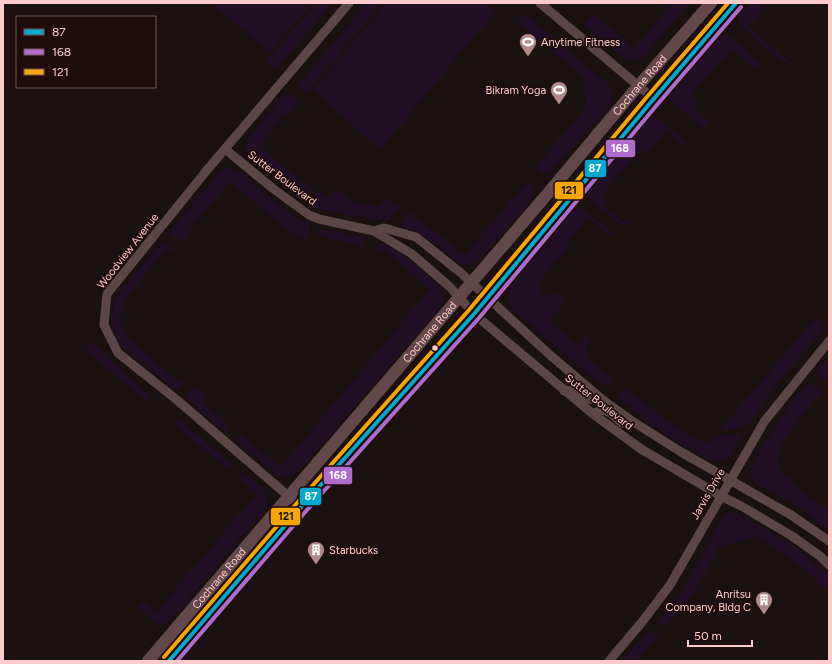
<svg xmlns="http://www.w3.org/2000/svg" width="832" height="664" viewBox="0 0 832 664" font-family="Figtree,sans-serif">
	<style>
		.green { fill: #230f25 }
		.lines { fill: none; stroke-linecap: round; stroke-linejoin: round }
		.minor { stroke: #5c4547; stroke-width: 9 }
		.secondary { stroke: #62484b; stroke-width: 12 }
		.bus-1-casing { stroke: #1f0d0c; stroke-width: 7 }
		.bus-2-casing { stroke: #1f0d0c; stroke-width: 7 }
		.bus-3-casing { stroke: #1f0d0c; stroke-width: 7 }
		.bus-1 { stroke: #00a9ce; stroke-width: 4 }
		.bus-2 { stroke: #b06ccc; stroke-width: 4 }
		.bus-3 { stroke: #f7a600; stroke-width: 4 }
		.bus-dot { fill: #ffcacc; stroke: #1f0d0c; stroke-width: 1.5 }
		.labels { text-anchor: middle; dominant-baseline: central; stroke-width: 3.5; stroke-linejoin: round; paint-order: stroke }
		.poi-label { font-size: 11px; fill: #ffcacc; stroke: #1f0d0c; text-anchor: start }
		.street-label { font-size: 11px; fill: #ffcacc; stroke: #1f0d0c }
		.line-badge { stroke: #1f0d0c; stroke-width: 1.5 }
		.badge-label { font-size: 11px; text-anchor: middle; font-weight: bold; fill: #fff }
		.pale-badge-label { font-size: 11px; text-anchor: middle; font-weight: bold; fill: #111 }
	</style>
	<rect width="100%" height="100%" fill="#1b1110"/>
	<!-- green -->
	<g class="green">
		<path d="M210,3H313L270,52Z"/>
		<path d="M316,3H333L276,70L266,61Z"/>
		<path d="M367,3H383L307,93L298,85Z"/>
		<path d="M386,3H488L496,11L380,150L313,89Z"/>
		<path d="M672,3H690L643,58L634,61L623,57L584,25L587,19L593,16L597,17L634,49Z"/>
		<path d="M750,3H768L748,27L786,59L790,55L792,56V58L785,63L782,62L738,23V17Z"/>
		<path d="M525,13L607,83C612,90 613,94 611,104L551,172L545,175L536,167L586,107L584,78L518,23Z"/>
		<path d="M724,35L731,37L760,63L755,69L732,49L691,95L698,102L693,107L710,121L703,129L673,103L671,97L673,91L717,39Z"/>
		<path d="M288,93L298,100V104L289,115L284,117L261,144L263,149L312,189C309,197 304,202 296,197L248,156C245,148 246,144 250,136L281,98L285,94Z"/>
		<path d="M654,118L660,120L688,144L685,147L667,132L648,153L642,149L602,195L607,200L603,205L623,222L627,218L631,221L624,225L620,224L585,194L648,120Z"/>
		<path d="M226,168H233L240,172C262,190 283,212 310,224C311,231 309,235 304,240L299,235L297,238L230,182L188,232L190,234L182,243L172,234L171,230L219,172Z"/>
		<path d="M529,182L534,187V193L532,199L479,261L472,265H461L435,244L417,232L402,226L401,223L410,212L465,254L506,207L509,202Z"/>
		<path d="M336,188L354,203L379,207L387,197L400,206V209L391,219L387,221L347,215L309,206V204L318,191L329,196Z"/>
		<path d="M577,208L583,209L613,233L611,236L589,218L568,242L567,250L540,280L541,295L558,294L566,301L549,320L578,346L587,336L591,340L587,345L586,355L613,380L607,385H603L596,381L512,309C507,300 507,294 510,285L571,213Z"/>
		<path d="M324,229L365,237L360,250L358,251L359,245L318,236L320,232Z"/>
		<path d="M162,242L167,243L174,249L171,253L166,250L130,293L124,301L121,310L120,318L122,327L127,337L180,383L184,379L186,381L177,391L124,347L116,336L112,322L113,308L118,296L125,286Z"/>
		<path d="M381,242L399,251L439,285L442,295V300L439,309L299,471C291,476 286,478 277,475L236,440L240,434L281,467L430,289L386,251L375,249L377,245Z"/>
		<path d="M816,317L822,323L823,329L764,401L750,423L733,429H721Z"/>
		<path d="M89,343C99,342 102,352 108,358C121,371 137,383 151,396L150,400L147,402L90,354L87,351L86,346Z"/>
		<path d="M829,357V382L828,383L816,372Z"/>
		<path d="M810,381L821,392L785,438L777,457L780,471L800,489L829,510V528L827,529L799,507L755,483L750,474L752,464L777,424L797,394Z"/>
		<path d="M195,386L208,397L203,403L231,426L226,432L187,399V397Z"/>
		<path d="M625,388L668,421L698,441L710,442L721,435H730L737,434L740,438L732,454L723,461L712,460L667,436L621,401L619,395Z"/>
		<path d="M179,419L231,463L228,469L175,426Z"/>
		<path d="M243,472C257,484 274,492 263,512L169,622L163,625L156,623L139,608L140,604L144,602L156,612L257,494L239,478L238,475Z"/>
		<path d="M727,513H737L793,545L829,576V592L810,574L758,536L719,547L695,592L665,627L660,621L682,592L703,555L721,520Z"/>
		<path d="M650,630L660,636L636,661H620Z"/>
	</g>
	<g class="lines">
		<!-- minor -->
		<g class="minor">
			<path d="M540,3L654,99"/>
			<path d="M225,149L271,187L309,215L319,219L374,231L412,254L450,287L474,314L593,414L641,449L721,496L743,507L792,536L820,556L829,565"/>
			<path d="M374,231L384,228L416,237L461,273L550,355L604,401L632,421L681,452L791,515L829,541"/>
			<path d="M564,391L575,390L588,399L604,401"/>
			<path d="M593,414C606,405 612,415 622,423L632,421"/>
			<path d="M301,507L177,400L118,353L104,325L107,294L207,170L349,3"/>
			<path d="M609,661L642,622L670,585L764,422L829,341"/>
		</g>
		<!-- secondary -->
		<g class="secondary">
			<path id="s1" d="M148,661L549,192L639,85L711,3"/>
			<path d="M169,661L301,507L474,314L651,102L736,3"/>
		</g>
		<defs>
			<path id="bus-1" d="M169,661L301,507L474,314L651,102L736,3"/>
			<path id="bus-2" d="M177,661L306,511L479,318L656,106L741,7"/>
			<path id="bus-3" d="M164,657L297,503L469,310L646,98L728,3"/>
		</defs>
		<!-- bus-1 casing -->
		<use href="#bus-1" class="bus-1-casing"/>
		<!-- bus-2 casing -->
		<use href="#bus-2" class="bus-2-casing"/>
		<!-- bus-3 casing -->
		<use href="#bus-3" class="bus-3-casing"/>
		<!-- bus-1 -->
		<use href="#bus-1" class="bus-1"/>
		<!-- bus-2 -->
		<use href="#bus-2" class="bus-2"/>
		<!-- bus-3 -->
		<use href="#bus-3" class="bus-3"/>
	</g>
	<!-- icons -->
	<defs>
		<symbol id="stadium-pin" viewBox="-11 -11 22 30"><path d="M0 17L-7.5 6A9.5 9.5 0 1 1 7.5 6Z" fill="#af898a" stroke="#1f0d0c"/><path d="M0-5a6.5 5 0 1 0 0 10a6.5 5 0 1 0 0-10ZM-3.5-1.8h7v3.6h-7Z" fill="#fff"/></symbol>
		<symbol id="building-pin" viewBox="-11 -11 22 30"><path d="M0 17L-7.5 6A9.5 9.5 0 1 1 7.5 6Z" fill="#af898a" stroke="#1f0d0c"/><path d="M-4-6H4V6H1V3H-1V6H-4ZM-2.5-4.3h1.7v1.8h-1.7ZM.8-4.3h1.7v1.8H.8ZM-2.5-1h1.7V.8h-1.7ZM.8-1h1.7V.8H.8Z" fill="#fff"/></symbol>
	</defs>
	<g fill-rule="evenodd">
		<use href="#stadium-pin" x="518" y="32" width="20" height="27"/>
		<use href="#stadium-pin" x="549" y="80" width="20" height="27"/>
		<use href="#building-pin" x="306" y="540" width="20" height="27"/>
		<use href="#building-pin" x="754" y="590" width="20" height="27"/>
	</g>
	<!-- markers -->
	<circle class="bus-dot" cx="435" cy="348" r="3.5"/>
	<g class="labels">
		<!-- poi labels -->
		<g class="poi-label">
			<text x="541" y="42">Anytime Fitness</text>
			<text x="546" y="90" text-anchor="end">Bikram Yoga</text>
			<text x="329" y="550">Starbucks</text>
			<text x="751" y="594" text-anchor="end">Anritsu<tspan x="751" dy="13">Company, Bldg C</tspan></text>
		</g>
		<!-- street labels -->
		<g class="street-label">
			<text stroke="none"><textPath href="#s1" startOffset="757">Cochrane Road</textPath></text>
			<text transform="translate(282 178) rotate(37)">Sutter Boulevard</text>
			<text transform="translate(128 251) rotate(-52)">Woodview Avenue</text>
			<text stroke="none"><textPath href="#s1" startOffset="433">Cochrane Road</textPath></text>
			<text transform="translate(599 402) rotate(38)">Sutter Boulevard</text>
			<text transform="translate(708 494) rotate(-60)">Jarvis Drive</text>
			<text stroke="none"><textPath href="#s1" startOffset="109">Cochrane Road</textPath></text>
		</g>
	</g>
	<g class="line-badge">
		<rect x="605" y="139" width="31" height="19" rx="4" fill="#b06ccc"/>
		<rect x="584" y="159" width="23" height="19" rx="4" fill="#00a9ce"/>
		<rect x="554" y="181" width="30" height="19" rx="4" fill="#f7a600"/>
		<rect x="323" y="466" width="30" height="19" rx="4" fill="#b06ccc"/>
		<rect x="299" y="487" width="23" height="19" rx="4" fill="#00a9ce"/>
		<rect x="270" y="507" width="31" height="19" rx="4" fill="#f7a600"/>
	</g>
	<g class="badge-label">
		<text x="620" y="152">168</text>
		<text x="595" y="172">87</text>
		<text x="338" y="479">168</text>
		<text x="311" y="500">87</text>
	</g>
	<g class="pale-badge-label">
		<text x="569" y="194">121</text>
		<text x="286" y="520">121</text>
	</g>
	<!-- border -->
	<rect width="832" height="664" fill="none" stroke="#ffcacc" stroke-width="8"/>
	<!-- legend -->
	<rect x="16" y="16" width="140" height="72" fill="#1f0d0c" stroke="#795959"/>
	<rect x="24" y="29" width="20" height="6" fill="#00a9ce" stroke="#795959"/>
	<text x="52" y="36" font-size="12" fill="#ffcacc">87</text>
	<rect x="24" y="49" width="20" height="6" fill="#b06ccc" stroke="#795959"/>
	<text x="52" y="56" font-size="12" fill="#ffcacc">168</text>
	<rect x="24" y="69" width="20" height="6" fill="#f7a600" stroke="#795959"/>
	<text x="52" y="76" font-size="12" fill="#ffcacc">121</text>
	<!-- scale -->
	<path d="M688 640v6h64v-6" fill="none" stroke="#ffcacc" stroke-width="2"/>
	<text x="694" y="640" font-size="12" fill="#ffcacc" stroke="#1f0d0c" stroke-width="3" paint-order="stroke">50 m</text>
</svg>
